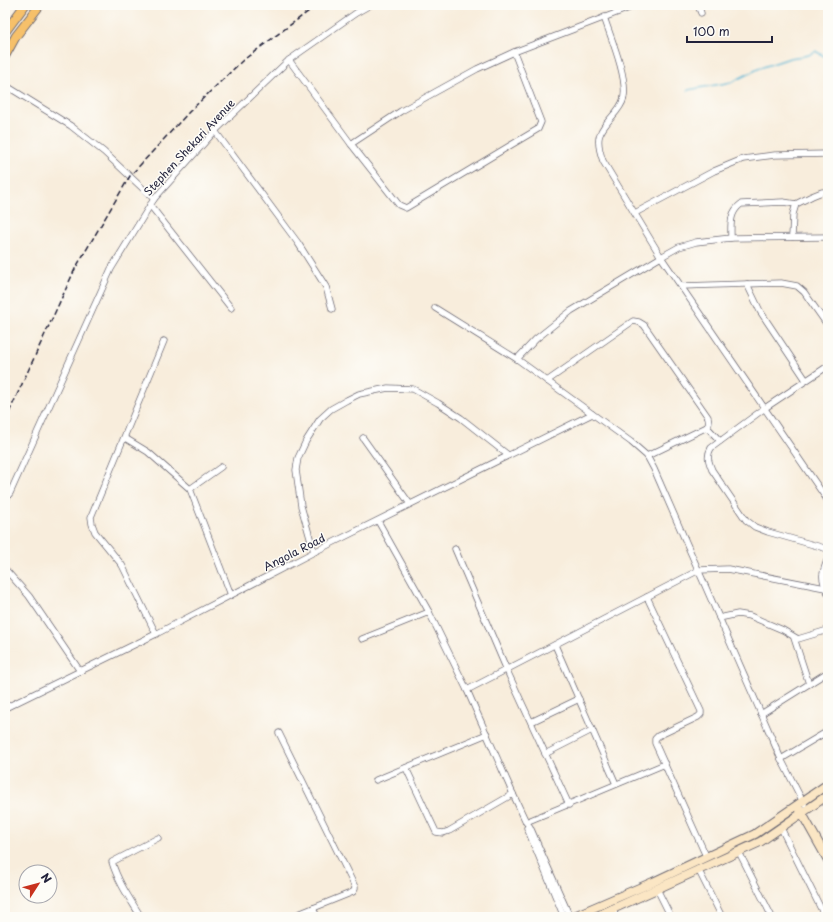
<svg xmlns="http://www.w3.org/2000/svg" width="833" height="922" viewBox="0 0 833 922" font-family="'Playpen Sans',sans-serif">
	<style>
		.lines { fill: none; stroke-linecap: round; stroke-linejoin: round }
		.stream { stroke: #54b4d3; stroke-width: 1.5 }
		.street-casing { stroke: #6d6973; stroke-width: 7 }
		.secondary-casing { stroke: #6d6973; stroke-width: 10 }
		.primary-casing { stroke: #6d6973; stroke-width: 10 }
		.street { stroke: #fff; stroke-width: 5.5 }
		.secondary { stroke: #fbe6c4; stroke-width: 8 }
		.primary { stroke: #f6c06b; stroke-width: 8 }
		.rail { stroke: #22223b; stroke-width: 1.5; stroke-dasharray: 6 3; stroke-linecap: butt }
		.labels { text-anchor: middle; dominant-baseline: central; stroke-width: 3; stroke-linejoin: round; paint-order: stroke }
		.street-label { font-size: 11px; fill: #22223b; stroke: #fdfcf7 }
	</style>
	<rect width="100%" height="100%" fill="#fdfcf7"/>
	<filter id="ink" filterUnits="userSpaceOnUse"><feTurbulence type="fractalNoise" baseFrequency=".025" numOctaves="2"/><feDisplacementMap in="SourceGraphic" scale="8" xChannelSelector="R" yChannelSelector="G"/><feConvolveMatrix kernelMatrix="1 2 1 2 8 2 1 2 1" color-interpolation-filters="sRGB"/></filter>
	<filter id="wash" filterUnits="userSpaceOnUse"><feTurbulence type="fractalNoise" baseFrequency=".012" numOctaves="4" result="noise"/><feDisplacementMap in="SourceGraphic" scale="16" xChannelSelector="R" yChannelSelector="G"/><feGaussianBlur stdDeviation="0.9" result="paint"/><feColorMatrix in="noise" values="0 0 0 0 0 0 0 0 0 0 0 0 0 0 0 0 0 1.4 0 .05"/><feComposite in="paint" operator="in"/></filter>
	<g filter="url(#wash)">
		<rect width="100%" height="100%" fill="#f8eddc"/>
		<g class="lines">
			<!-- stream -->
			<path class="stream" d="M688,90L732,82L760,68L790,58L809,55L815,51L828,58"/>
		</g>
	</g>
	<g filter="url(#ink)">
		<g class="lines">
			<defs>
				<g id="street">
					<path d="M698,5L701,13"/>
					<path d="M604,17C611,38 627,76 624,96C624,102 619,108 616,112C599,132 594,136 603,161L661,257L828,501"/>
					<path d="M289,60L351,144L399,205L406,208L506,148L538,129L541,122L514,52"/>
					<path d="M5,85L71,126L104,152L154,199"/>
					<path d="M215,131L298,243L326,287L332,309"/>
					<path d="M351,144L401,111L477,69L514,52L637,5"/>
					<path d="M150,205L231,308"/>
					<path d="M635,213L714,171L743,159L775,155L828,154"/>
					<path d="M792,237L793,214L796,204"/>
					<path d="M731,238C731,225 729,213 741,204L783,202L796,204L812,196L822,192H828"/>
					<path d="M747,284L760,311L806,380"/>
					<path d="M682,286L781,283L797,286L804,292L828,326"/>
					<path d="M435,308L517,359L631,442L647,456L654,469L781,759L804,804"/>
					<path d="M517,359L536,339L571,311L661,257L679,247L696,242L731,238L828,237"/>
					<path d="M828,366L765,408L711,448C706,457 709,462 712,470L746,520L755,527L768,532L828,549"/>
					<path d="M547,381L633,321L639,322L644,325L708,417L709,423L707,427L647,456"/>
					<path d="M707,427L720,441"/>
					<path d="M125,438L148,452L190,489L231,595"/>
					<path d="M363,438L410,504"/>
					<path d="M190,489L221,467"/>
					<path d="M5,500L10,493L111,269L154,199L215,131L289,60L356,13L370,5"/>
					<path d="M378,521L429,612L467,690L513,794L526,822L530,827L570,917"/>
					<path d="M455,549L509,675L569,805"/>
					<path d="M314,552L301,506L296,470L298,458L306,441L320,419L331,409L347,400L359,394L388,388L413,389L438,403L461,418L508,455"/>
					<path d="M828,558C822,573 820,578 828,593"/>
					<path d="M5,569L29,596L80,671"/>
					<path d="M647,597L701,711V714L698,717L658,736L655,739V743L706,856"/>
					<path d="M719,618L738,614L750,616L783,630L798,639L828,630"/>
					<path d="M156,634L122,565L95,532L92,524L91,517L164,341"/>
					<path d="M794,638L809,684"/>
					<path d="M362,639L429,612"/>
					<path d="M555,645L616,784"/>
					<path d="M467,690L699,570L728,569L825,588"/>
					<path d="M5,708L156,634L314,552L592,414"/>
					<path d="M761,714L828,672"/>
					<path d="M531,722L579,699"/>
					<path d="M279,733L355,887V889L353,892L291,917"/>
					<path d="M545,754L592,730"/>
					<path d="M781,759L828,731"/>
					<path d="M406,768L436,832L443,833L449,831L513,794"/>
					<path d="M376,780L487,734"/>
					<path d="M526,822L665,764"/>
					<path d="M527,828L564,917"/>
					<path d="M781,828L825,917"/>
					<path d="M739,852L772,917"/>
					<path d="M698,869L722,917"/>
					<path d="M657,889L671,917"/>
					<path d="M313,908L317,917"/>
					<path d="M612,908L616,917"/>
					<path d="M141,917C130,899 118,882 112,862L158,838"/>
				</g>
				<g id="secondary">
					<path d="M800,810L828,860"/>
					<path d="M572,917L653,882L755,834L828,784"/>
					<path d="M595,917L760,842L828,795"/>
				</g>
				<g id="primary">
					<path d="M5,32L25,5"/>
					<path d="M5,56L16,36L40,5"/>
				</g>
			</defs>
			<!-- street casing -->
			<use href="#street" class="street-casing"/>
			<!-- secondary casing -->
			<use href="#secondary" class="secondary-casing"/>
			<!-- primary casing -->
			<use href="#primary" class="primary-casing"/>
			<!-- street -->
			<use href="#street" class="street"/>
			<!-- secondary -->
			<use href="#secondary" class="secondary"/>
			<!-- primary -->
			<use href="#primary" class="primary"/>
			<!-- rail -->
			<path class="rail" d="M5,421L75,269L130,176L189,112L242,61L317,5"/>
		</g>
	</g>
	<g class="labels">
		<!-- street labels -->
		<g class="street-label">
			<text transform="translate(189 147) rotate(-47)">Stephen Shekari Avenue</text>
			<text transform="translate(294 552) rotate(-27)">Angola Road</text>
		</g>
	</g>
	<!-- margin -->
	<rect width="833" height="922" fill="none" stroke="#fdfcf7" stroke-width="20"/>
	<!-- north arrow -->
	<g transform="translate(38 884) rotate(54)"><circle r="19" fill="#fdfcf7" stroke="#a5a5ac"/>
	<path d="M0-3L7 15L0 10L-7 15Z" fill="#c8321e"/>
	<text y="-6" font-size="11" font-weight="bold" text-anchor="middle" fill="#22223b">N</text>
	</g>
	<!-- scale -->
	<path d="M687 36v6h85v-6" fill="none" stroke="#22223b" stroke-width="2"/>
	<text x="693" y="36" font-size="12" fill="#22223b" stroke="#fdfcf7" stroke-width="3" paint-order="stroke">100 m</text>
</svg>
